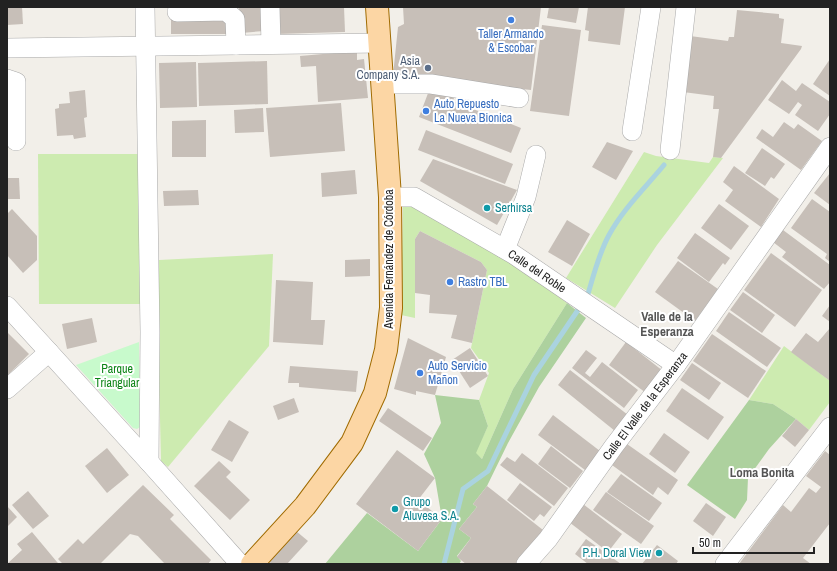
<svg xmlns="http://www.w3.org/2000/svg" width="837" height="571" viewBox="0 0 837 571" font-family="'Archivo Narrow',sans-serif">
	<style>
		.grass { fill: #cdebb0 }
		.forest { fill: #add19e }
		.park { fill: #c8facc }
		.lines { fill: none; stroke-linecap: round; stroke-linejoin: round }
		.stream { stroke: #aad3df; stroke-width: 5 }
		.building { fill: #c7bfb8 }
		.minor-casing { stroke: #a9a9a9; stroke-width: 20 }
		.major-casing { stroke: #a06b00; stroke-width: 24 }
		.minor { stroke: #fff; stroke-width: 19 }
		.major { stroke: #fcd6a4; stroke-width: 22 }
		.shop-dot { fill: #3f7fe0; stroke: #fff; stroke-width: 1.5 }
		.service-dot { fill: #5c6f8a; stroke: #fff; stroke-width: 1.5 }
		.culture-dot { fill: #0f9aa8; stroke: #fff; stroke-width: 1.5 }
		.labels { text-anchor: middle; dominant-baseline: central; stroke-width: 4; stroke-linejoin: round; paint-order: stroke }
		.shop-label { font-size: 12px; fill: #366cbe; stroke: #fff; text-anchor: start }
		.service-label { font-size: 12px; fill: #4e5e75; stroke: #fff; text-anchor: end }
		.culture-label { font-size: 12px; fill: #0d838f; stroke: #fff; text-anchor: start }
		.street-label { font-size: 12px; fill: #222; stroke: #fff }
		.park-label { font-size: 12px; fill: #0c8416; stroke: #fff }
		.neighbourhood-label { font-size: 13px; font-weight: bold; fill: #555; stroke: #fff }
	</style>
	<rect width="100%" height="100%" fill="#f2efe9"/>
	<!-- grass -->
	<g class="grass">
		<path d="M644,152L656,156L709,163L713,157L723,158L657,245L615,308L566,278Z"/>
		<path d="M38,154H141L142,304H39Z"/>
		<path d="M403,203H415L489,245L567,303L513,389L482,459L475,453L488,426L479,400L489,373L471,348L487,270L481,262L420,231L415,239V318L401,315Z"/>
		<path d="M273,254L269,346L168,467L161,461L159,375V260Z"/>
		<path d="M784,346L830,381V402L809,430L796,419L773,404L749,400Z"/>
	</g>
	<!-- forest -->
	<g class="forest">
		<path d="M567,303L586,318L539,387L508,443L487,486L473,504L477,507L459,529L471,538L457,556L461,561L459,564H325L367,513L418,551L442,519L435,478L424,454L441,423L435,395L479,400L488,426L476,453L482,459L513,389Z"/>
		<path d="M749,400L773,404L796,419L769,449L748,478L747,500L735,519L687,485Z"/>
	</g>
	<!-- park -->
	<path class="park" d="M139,342L140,427L137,429L133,428L76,365Z"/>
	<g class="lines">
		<!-- stream -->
		<g class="stream">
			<path d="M588,294C594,274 599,253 609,235C623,209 645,188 664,165"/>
			<path d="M444,564L463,489L488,471L534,375L578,310"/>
		</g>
	</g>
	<!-- building -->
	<g class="building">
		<path d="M7,7H22L23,24L7,25Z"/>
		<path d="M239,7H262L264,31L241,33Z"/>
		<path d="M275,7H344L345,32L276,34Z"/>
		<path d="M403,7H541L531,90L393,75L398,27L404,24Z"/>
		<path d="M549,7H579L576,23L547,18Z"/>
		<path d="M588,7H625L620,45L588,41L589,31L585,30Z"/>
		<path d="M737,10L779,14V18L784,19L781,43L802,46L801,49L721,158L713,157L719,109H713L714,96L683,92L690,36L728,41L729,37H734Z"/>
		<rect x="171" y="19" width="55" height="15"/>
		<path d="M542,25L581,30L569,116L530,111Z"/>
		<path d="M357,51V60L364,59L368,98L318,102L316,66L301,67L300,56Z"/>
		<path d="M830,59V96L813,84Z"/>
		<path d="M267,61L268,104L199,106L198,63Z"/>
		<path d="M196,62L197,107L160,108L159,63Z"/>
		<path d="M782,80L796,91L802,83L830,102V114L818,131L795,115L802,105L798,102L789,114L768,100Z"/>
		<path d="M430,88L454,98L453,101L521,128L511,153L419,117Z"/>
		<path d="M85,90L87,117L84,118L86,137L74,139L73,135L57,136L55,109L59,108V104L70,103L69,92Z"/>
		<path d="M341,103L345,151L270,157L266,108Z"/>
		<path d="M263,108L264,132L235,133L234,110Z"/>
		<path d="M206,120V157H172V121Z"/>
		<path d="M784,122L794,129L798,124L822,141L801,170L756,138L762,129L773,137Z"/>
		<path d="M426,130L513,164L505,184L418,150Z"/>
		<path d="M607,142L633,151L616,180L592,167Z"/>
		<path d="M762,148L785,164L774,179L771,177L765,186L745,173Z"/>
		<path d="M433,159L517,190L497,225L420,181Z"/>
		<path d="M734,166L779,199L761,227L725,201L733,190L723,182Z"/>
		<path d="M355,170L357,194L322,197L321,173Z"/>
		<path d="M830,173V205L814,193Z"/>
		<path d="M7,178H19L20,199H7Z"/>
		<path d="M198,190L199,205L164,206L163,191Z"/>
		<path d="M812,199L830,212V262L825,258L827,254L791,228Z"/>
		<path d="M719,204L749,226L731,250L701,228Z"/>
		<path d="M12,209L37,236V260L23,273L7,255V214Z"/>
		<path d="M567,220L590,234L572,266L548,252Z"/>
		<path d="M783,230L830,265V282L824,289L782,257L786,252L773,242Z"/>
		<path d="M420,231L481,262L487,270L472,343L451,338L457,315L429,313L430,295L415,293V239Z"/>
		<path d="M695,233L730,258L725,265L723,263L709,282L677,258Z"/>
		<path d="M771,253L822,290L795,327L744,290Z"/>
		<path d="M370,259V276L345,277V260Z"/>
		<path d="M678,261L718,289L695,321L655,292Z"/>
		<path d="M276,280L313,282L311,320H325L323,345L273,342Z"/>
		<path d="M743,292L775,315L762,333L730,310Z"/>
		<path d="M830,305V322L822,316Z"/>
		<path d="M729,312L781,348L767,367L716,331Z"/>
		<path d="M92,318L97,342L67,349L62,324Z"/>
		<path d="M830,328V381L791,352L806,333L818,342Z"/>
		<path d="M7,332L29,354L7,376Z"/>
		<path d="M712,334L766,371L748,398L693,361Z"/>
		<path d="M408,338L446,357L435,395L416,391V395L394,389Z"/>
		<path d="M626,342L663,371L646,393L609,365Z"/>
		<path d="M470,348L488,376L470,388L452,360Z"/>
		<path d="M586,350L597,358L585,373L590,377L602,362L638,390L624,408L572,368Z"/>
		<path d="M692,363L721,383L709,400L680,380Z"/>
		<path d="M290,366L358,371L356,392L299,387V383H288Z"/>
		<path d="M570,370L628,415L615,431L558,385Z"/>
		<path d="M682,388L724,417L708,440L666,411Z"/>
		<path d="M294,398L299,412L278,420L273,406Z"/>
		<path d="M388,408L432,438L423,451L379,421Z"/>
		<path d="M553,415L600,451L585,470L538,435Z"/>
		<path d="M796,419L809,430L795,447L782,436Z"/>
		<path d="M229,420L249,432L232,462L211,450Z"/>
		<path d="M664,433L690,452L675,473L649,454Z"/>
		<path d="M627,444L678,480L668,495L658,487L653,495L612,465Z"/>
		<path d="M551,446L583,471L570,488L538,464Z"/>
		<path d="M107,448L129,475L107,493L85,466Z"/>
		<path d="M397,450L435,478L418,500L442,519L418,551L356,504Z"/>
		<path d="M825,451L830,455V523L803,558L811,564H739L783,505L791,512L809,488L816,493L821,487L806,476Z"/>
		<path d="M522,453L568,488L554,506L500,465L507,457L515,462Z"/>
		<path d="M219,461L231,472L226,477L250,500L230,520L194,486Z"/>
		<path d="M621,474L662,503L649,521L607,492Z"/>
		<path d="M520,483L552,507L544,517L540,514L534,521L507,500Z"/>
		<path d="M143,485L174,515L170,519L211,560L208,564H165L138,536L130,534L100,564H63L58,559L78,539L83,544Z"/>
		<path d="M487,486L543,530L516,564H466L457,557L471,538L459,529L477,507L473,504Z"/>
		<path d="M28,491L49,516L33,529L12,505Z"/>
		<path d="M606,492L654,526L641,544L593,510Z"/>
		<path d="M706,503L726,517L713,536L693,521Z"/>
		<path d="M583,504L622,534L608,552L569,522Z"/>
		<path d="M7,506L17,517L7,527Z"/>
		<path d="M296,531L308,541L287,564H272L268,561Z"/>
		<path d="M32,532L57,562L59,564H7L22,550L17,544Z"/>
		<path d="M586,539L621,564H588L575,554Z"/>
		<path d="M657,545L678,561L676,564H642Z"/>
	</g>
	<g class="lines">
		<defs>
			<g id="minor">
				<path d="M145,7L150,332L149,462"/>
				<path d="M270,7L271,44"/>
				<path d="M177,12L226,11L235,19L236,45"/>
				<path d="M7,48L380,43"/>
				<path d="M7,79L16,82V141"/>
				<path d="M383,84H431L519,98"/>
				<path d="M632,131L651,7"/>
				<path d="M670,150L686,7"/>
				<path d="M390,197H414L513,254L676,365"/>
				<path d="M503,248L508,242L526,197L536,155"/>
				<path d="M7,306L149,462L240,564"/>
				<path d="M7,389L49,352"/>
				<path d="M526,564L548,539L614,446L676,365L830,147"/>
				<path d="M725,564L830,427"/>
			</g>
			<path id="major" d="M252,564L305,506L352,443L375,393L386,350L391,308L390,197L377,7"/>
		</defs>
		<!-- minor casing -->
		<use href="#minor" class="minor-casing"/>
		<!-- major casing -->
		<use href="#major" class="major-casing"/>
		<!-- minor -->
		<use href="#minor" class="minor"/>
		<!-- major -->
		<use href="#major" class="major"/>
	</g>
	<!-- markers -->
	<g class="shop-dot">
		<circle cx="511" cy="20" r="4"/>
		<circle cx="426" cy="111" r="4"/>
		<circle cx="450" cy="282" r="4"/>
		<circle cx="420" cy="373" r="4"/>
	</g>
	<circle class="service-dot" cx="428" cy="68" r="4"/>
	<g class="culture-dot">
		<circle cx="487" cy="208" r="4"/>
		<circle cx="395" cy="509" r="4"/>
		<circle cx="659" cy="553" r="4"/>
	</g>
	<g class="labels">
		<!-- shop labels -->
		<g class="shop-label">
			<text x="511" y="34" text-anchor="middle">Taller Armando<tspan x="511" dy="14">&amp; Escobar</tspan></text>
			<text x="434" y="104">Auto Repuesto<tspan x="434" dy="14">La Nueva Bionica</tspan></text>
			<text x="458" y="282">Rastro TBL</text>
			<text x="428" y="366">Auto Servicio<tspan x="428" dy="14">Mañon</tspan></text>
		</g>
		<!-- service labels -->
		<g class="service-label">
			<text x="420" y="61">Asia<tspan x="420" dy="14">Company S.A.</tspan></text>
		</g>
		<!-- culture labels -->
		<g class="culture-label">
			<text x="495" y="208">Serhirsa</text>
			<text x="403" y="502">Grupo<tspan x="403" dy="14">Aluvesa S.A.</tspan></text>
			<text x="651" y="553" text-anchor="end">P.H. Doral View</text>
		</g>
		<!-- street labels -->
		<g class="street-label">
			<text transform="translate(389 259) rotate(-90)">Avenida Fernández de Córdoba</text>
			<text transform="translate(537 271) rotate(34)">Calle del Roble</text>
			<text transform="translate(645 406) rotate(-53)">Calle El Valle de la Esperanza</text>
		</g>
		<!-- park labels -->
		<g class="park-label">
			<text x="117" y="369">Parque<tspan x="117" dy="14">Triangular</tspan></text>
		</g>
		<!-- neighbourhood labels -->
		<g class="neighbourhood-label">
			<text x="667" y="316">Valle de la<tspan x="667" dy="15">Esperanza</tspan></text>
			<text x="762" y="472">Loma Bonita</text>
		</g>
	</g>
	<!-- border -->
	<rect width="837" height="571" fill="none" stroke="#222222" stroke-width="16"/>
	<!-- scale -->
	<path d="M693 547v6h121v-6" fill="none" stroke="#222222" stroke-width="2"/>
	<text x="699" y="547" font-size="12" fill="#222222" stroke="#ffffff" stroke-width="3" paint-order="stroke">50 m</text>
</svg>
